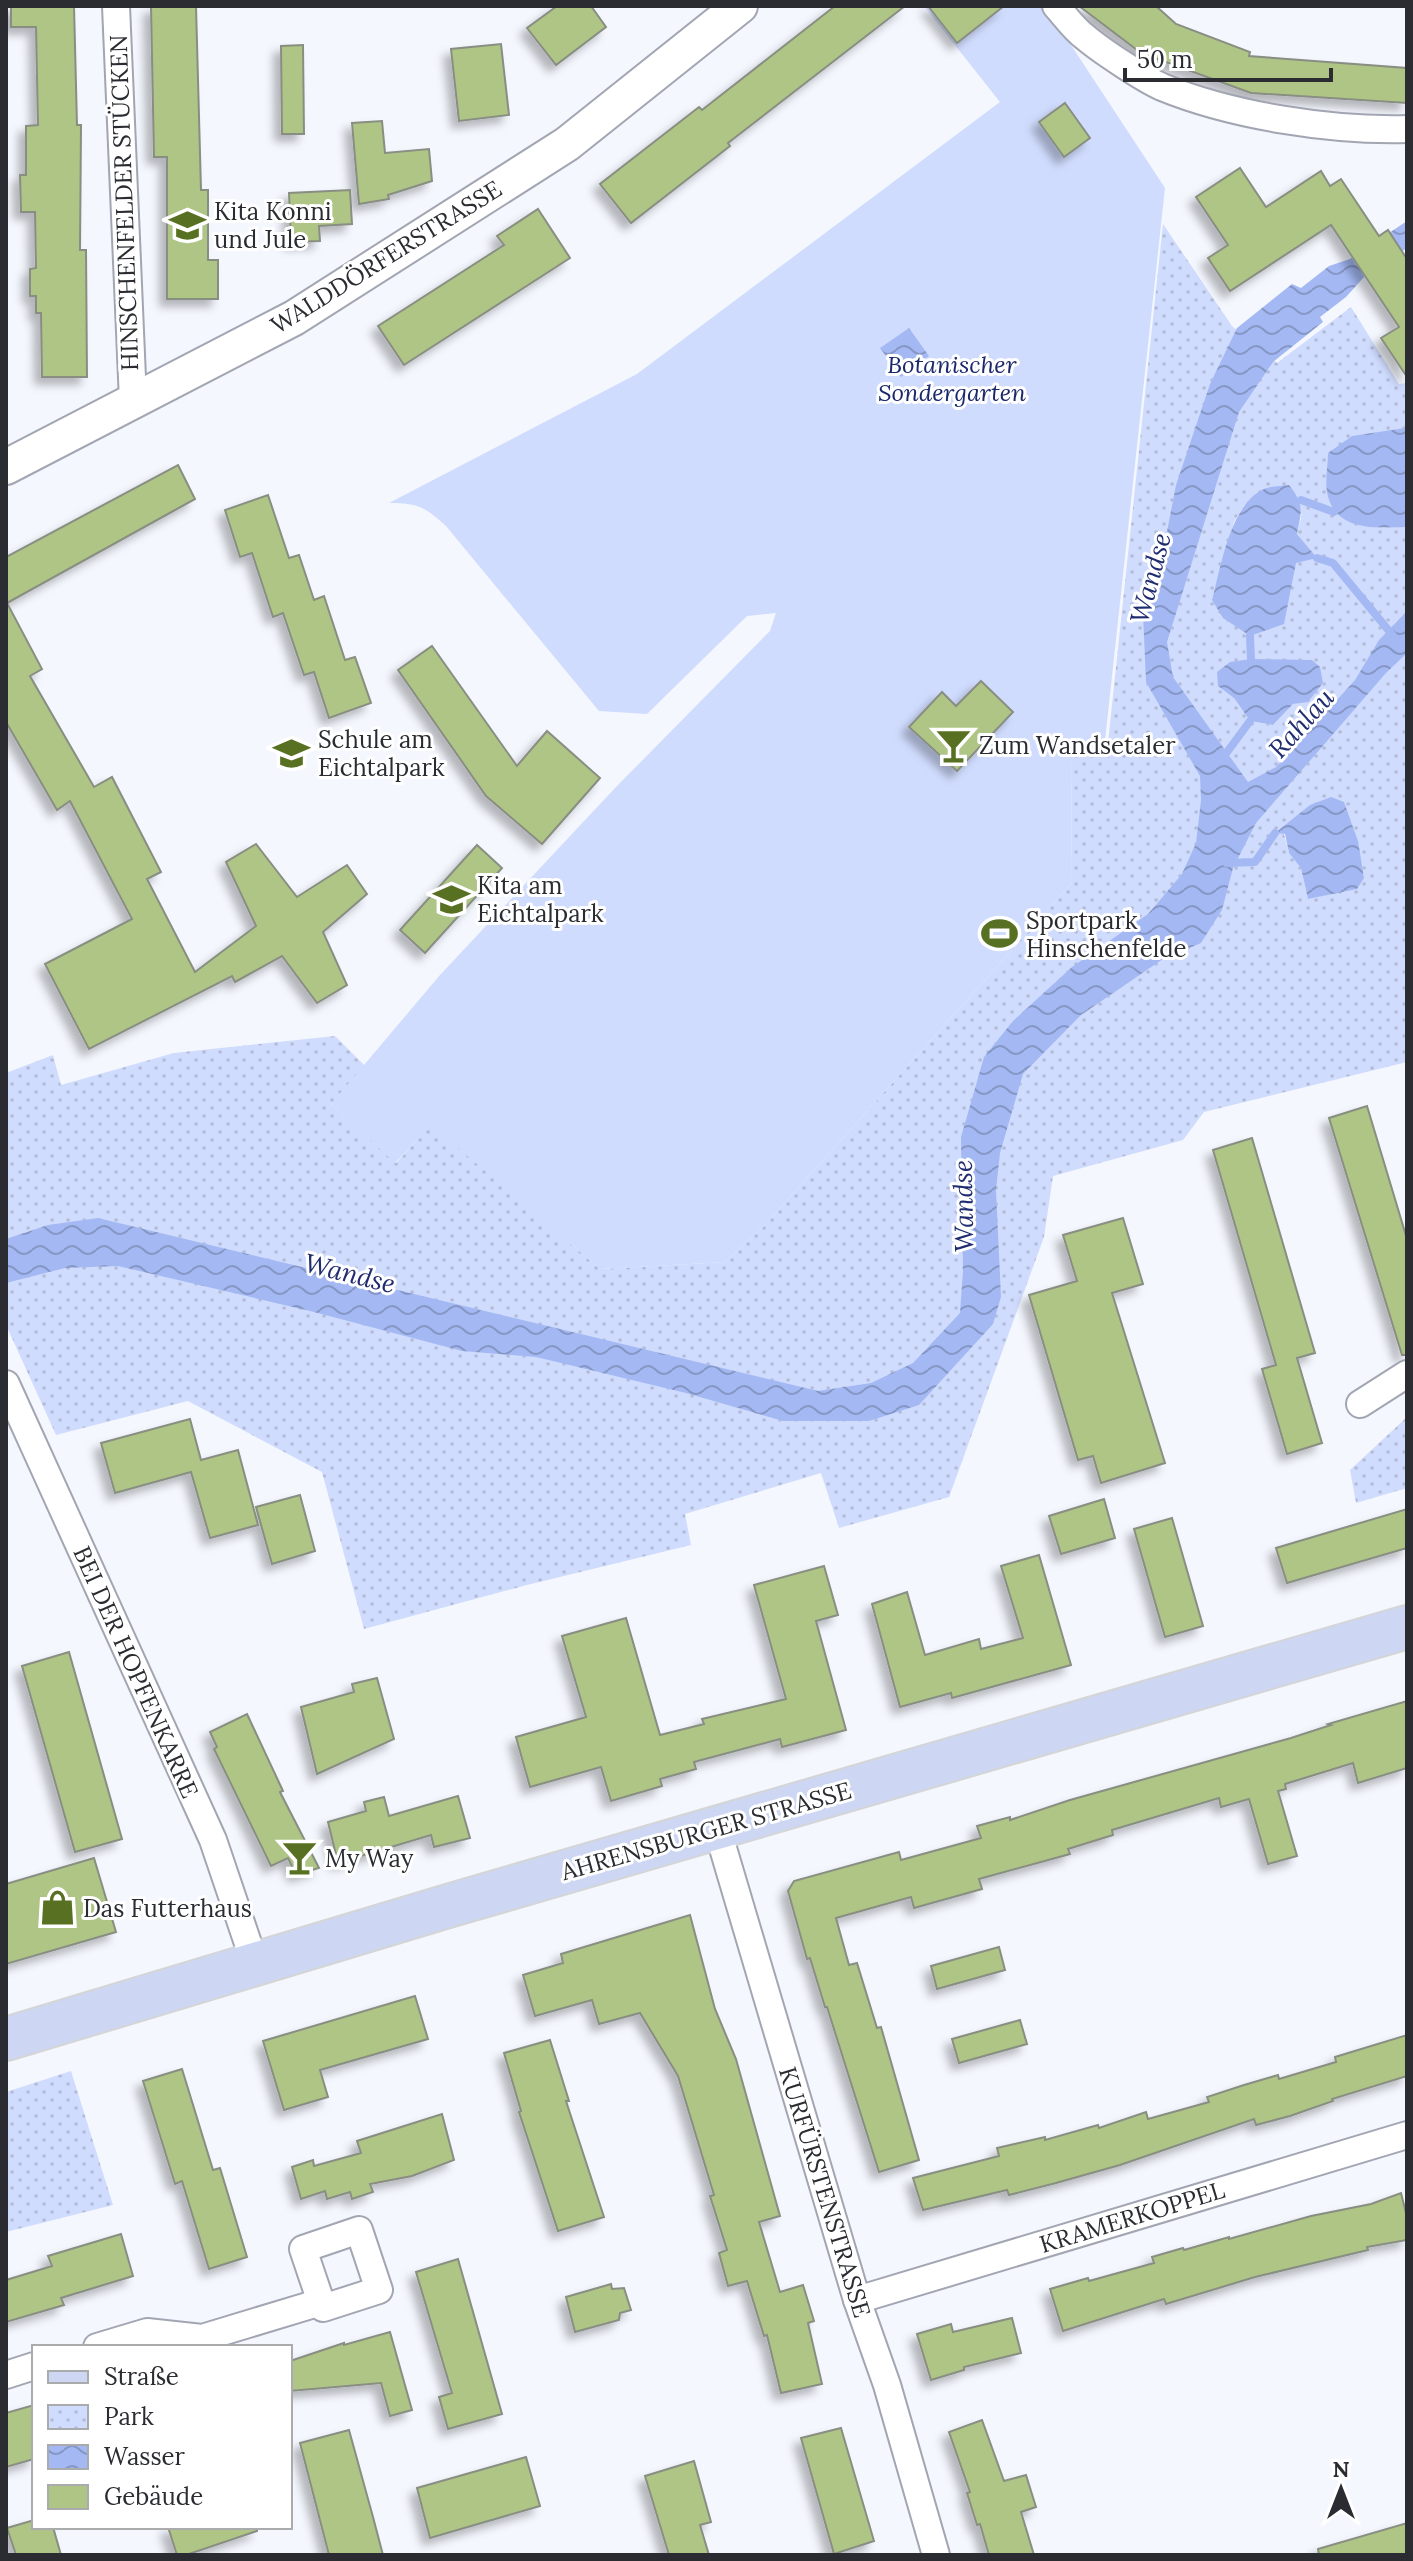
<svg xmlns="http://www.w3.org/2000/svg" width="1413" height="2561" viewBox="0 0 1413 2561" font-family="Lora,serif">
	<style>
		.park { fill: url(#park-dots); fill-rule: evenodd }
		.garden { fill: #d0dcfe }
		.water { fill: url(#water-waves) }
		.lines { fill: none; stroke-linecap: round; stroke-linejoin: round }
		.stream { stroke: #a4b9f4; stroke-width: 8 }
		.building { fill: #aec586; stroke: #898e82; stroke-width: 2; filter: url(#shadow) }
		.minor-casing { stroke: #a2a6b2; stroke-width: 30 }
		.tertiary-casing { stroke: #a2a6b2; stroke-width: 38 }
		.primary-casing { stroke: #d4d5d6; stroke-width: 46 }
		.minor { stroke: #fff; stroke-width: 26 }
		.tertiary { stroke: #fff; stroke-width: 34 }
		.primary { stroke: #cdd7f4; stroke-width: 42 }
		.labels { text-anchor: middle; dominant-baseline: central; stroke-width: 6; stroke-linejoin: round; paint-order: stroke }
		.street-label { font-size: 24px; fill: #2a2c31; stroke: #fff }
		.poi-label { font-size: 24px; fill: #2a2c31; stroke: #fff; text-anchor: start }
		.park-label { font-size: 24px; font-style: italic; fill: #1b286b; stroke: #fff }
		.water-label { font-size: 26px; font-style: italic; fill: #1f2d70; stroke: #fff }
	</style>
	<defs>
		<pattern id="park-dots" width="8" height="8" patternUnits="userSpaceOnUse" patternTransform="scale(2)"><rect width="8" height="8" fill="#d0dcfe"/><path d="M2 2h.1M6 6h.1" fill="none" stroke="#b3bdda" stroke-width="1.8" stroke-linecap="round"/></pattern>
		<pattern id="water-waves" width="16" height="10" patternUnits="userSpaceOnUse" patternTransform="scale(2)"><rect width="16" height="10" fill="#a4b9f4"/><path d="M0 5q4-4 8 0t8 0" fill="none" stroke="#8697c6"/></pattern>
		<filter id="shadow"><feDropShadow dx="-7" dy="7" stdDeviation="4" flood-color="#0004"/></filter>
	</defs>
	<rect width="100%" height="100%" fill="#f4f7fe"/>
	<!-- park -->
	<g class="park">
		<path d="M1163,224L1232,326L1277,363L1351,307L1399,384L1407,383V429L1328,453V472L1377,528L1407,527V1062L1204,1112L1183,1140L1053,1176L1044,1237L949,1497L839,1528L821,1473L685,1514L691,1545L527,1585L364,1629L322,1472L188,1401L56,1435L6,1325V1073L53,1055L61,1085L174,1053L335,1036L365,1066L331,1104L396,1163L431,1124L600,1269L725,1262L764,1226L1072,883L1071,754L1107,752ZM1244,505L1302,514L1297,534L1316,558L1296,562L1212,599L1234,522ZM1323,683L1308,701L1293,704L1273,725L1250,721L1234,698ZM1351,821L1364,877L1357,888L1308,899L1301,867L1289,853L1284,834L1276,832L1287,824Z"/>
		<path d="M1407,1417V1488L1356,1503L1350,1470Z"/>
		<path d="M71,2071L113,2205L6,2232V2092Z"/>
	</g>
	<!-- garden -->
	<path class="garden" d="M924,6H1041L1069,42L1165,188L1104,750L1075,751L1071,755L1072,883L764,1226L725,1262L600,1269L431,1125L395,1163L331,1104L440,975L616,787L770,631L776,613L747,616L647,714L599,711L446,526C425,507 418,503 389,503L637,374L1000,102Z"/>
	<!-- water -->
	<g class="water">
		<path d="M1407,221V248L1364,277L1346,297L1320,317L1323,322L1273,362L1239,412L1167,642L1173,677L1248,782L1276,767L1355,680L1379,640L1407,611V653L1386,673L1256,823L1233,868L1222,910L1201,943L1163,959L1081,1015L1023,1074L1000,1153L996,1190L1001,1297L993,1324L919,1405L869,1421H783L686,1393L536,1357L462,1351L310,1311L118,1266L65,1268L6,1283V1239L48,1225L98,1218L818,1391L871,1383L913,1363L960,1313L963,1271L961,1137L984,1057L1013,1021L1072,967L1148,914L1182,874L1196,843L1201,800L1200,776L1146,682L1143,613L1163,552L1176,485L1210,384L1237,328L1292,284L1301,288L1329,266L1350,259Z"/>
		<path d="M909,328L929,356L901,377L880,348Z"/>
		<path d="M1405,428L1407,527C1376,528 1334,532 1327,492C1325,480 1328,465 1328,453L1352,436Z"/>
		<path d="M1289,485C1304,504 1302,510 1297,534L1317,558L1296,563L1284,624L1250,636L1223,618L1212,600C1221,567 1230,504 1264,489C1271,486 1282,486 1289,485Z"/>
		<path d="M1251,659L1312,660L1320,667L1323,683L1308,702L1293,704L1273,725L1250,721L1234,698L1218,686L1217,672L1230,662Z"/>
		<path d="M1331,797L1344,802L1358,841L1364,878L1357,889L1308,899L1301,868L1289,853L1285,834L1275,833L1310,805Z"/>
	</g>
	<g class="lines">
		<!-- stream -->
		<g class="stream">
			<path d="M1301,500L1334,512"/>
			<path d="M1317,558L1333,563L1394,637"/>
			<path d="M1250,636L1251,659"/>
			<path d="M1222,759L1250,721"/>
			<path d="M1227,863L1255,862L1275,833"/>
		</g>
	</g>
	<!-- building -->
	<g class="building">
		<path d="M11,6H74L77,125H81L80,250H86L87,377H42L41,313H36V296H30V269L36,268L35,212H21L20,175H26V126L38,125L36,27H11Z"/>
		<path d="M196,6L201,190H208V260H218V299H167V157H154L151,7Z"/>
		<path d="M557,6H591L606,27L556,65L527,28Z"/>
		<path d="M835,6H905L728,143L730,146L631,223L600,184L699,107L702,110Z"/>
		<path d="M928,6H1004L957,43Z"/>
		<path d="M1079,6H1156L1176,24L1250,52L1249,56L1407,68V103L1251,93L1141,53Z"/>
		<path d="M501,44L509,115L459,121L451,49Z"/>
		<path d="M303,45L304,134H282L281,46Z"/>
		<path d="M1065,103L1090,138L1064,157L1039,122Z"/>
		<path d="M382,121L385,153L429,149L432,181L388,195L389,199L359,204L352,123Z"/>
		<path d="M1240,168L1266,207L1321,171L1330,186L1341,179L1379,236L1388,230L1407,259V377L1381,338L1399,327L1331,225L1230,291L1208,258L1228,245L1196,197Z"/>
		<path d="M350,190L352,224L319,226L320,241L291,242L289,193Z"/>
		<path d="M538,209L570,258L404,365L378,326L504,245L497,236Z"/>
		<path d="M178,465L195,499L7,603L42,669L30,676L94,787L112,777L161,872L147,879L195,972L256,926L226,862L256,844L297,897L347,865L367,894L323,932L347,985L317,1003L282,956L235,982L232,976L89,1049L45,964L132,919L70,801L57,810L6,722V557Z"/>
		<path d="M268,495L289,558L299,555L314,600L324,596L345,660L355,657L371,703L329,718L314,672L304,675L283,613L273,617L252,553L240,557L225,510Z"/>
		<path d="M432,646L517,766L547,731L600,778L542,844L486,796L398,670Z"/>
		<path d="M981,681L1013,712L957,771L909,727L942,692L956,706Z"/>
		<path d="M477,845L502,868L425,953L400,930Z"/>
		<path d="M1367,1106L1407,1239V1355H1402L1329,1118Z"/>
		<path d="M1252,1138L1315,1353L1297,1358L1322,1443L1287,1454L1262,1369L1276,1365L1213,1150Z"/>
		<path d="M1123,1218L1143,1284L1112,1293L1165,1463L1101,1483L1093,1456L1078,1460L1029,1295L1077,1281L1063,1235Z"/>
		<path d="M190,1419L201,1460L238,1450L258,1525L210,1538L191,1472L115,1493L101,1443Z"/>
		<path d="M300,1495L315,1551L272,1564L256,1507Z"/>
		<path d="M1104,1499L1115,1538L1061,1554L1049,1516Z"/>
		<path d="M1407,1509V1548L1287,1583L1276,1548Z"/>
		<path d="M1172,1518L1203,1626L1165,1637L1134,1529Z"/>
		<path d="M1039,1555L1071,1665L952,1698L951,1693L900,1707L872,1604L907,1592L925,1655L979,1639L981,1649L1023,1638L1001,1566Z"/>
		<path d="M824,1566L838,1615L816,1621L846,1730L782,1747L780,1739L694,1762L696,1769L660,1779L662,1786L611,1801L601,1767L530,1787L516,1737L586,1717L562,1636L626,1618L660,1735L704,1724L702,1719L786,1699L754,1585Z"/>
		<path d="M69,1652L122,1839L75,1852L22,1666Z"/>
		<path d="M377,1678L394,1739L317,1774L301,1707L354,1692L352,1684Z"/>
		<path d="M1407,1701V1768L1358,1783L1353,1763L1285,1784L1286,1789L1278,1791L1297,1856L1268,1864L1249,1799L1221,1807L1219,1798L1112,1830L1113,1835L1068,1849L1070,1854L979,1879L982,1889L914,1908L911,1897L836,1918L849,1965L857,1963L877,2028L881,2027L919,2160L879,2172L827,2007H825L810,1958L807,1959L788,1891L794,1881L899,1852L901,1860L981,1838L977,1826L1010,1817V1820L1070,1800L1291,1738L1331,1725L1328,1724Z"/>
		<path d="M247,1714L283,1791L280,1792L319,1868L296,1875L288,1858L271,1866L214,1749L217,1747L210,1732Z"/>
		<path d="M458,1796L470,1838L434,1847L431,1835L338,1863L328,1822L366,1811L364,1802L384,1797L389,1816Z"/>
		<path d="M94,1858L116,1932L6,1964V1884Z"/>
		<path d="M690,1915L715,2009L736,2059L780,2216L759,2222L780,2292L803,2285L814,2321L808,2323L822,2384L781,2393L767,2335L764,2336L747,2281L728,2286L719,2253L727,2250L710,2196L714,2195L678,2076L640,2013L599,2024L592,2000L535,2016L523,1975L563,1963L561,1954Z"/>
		<path d="M999,1947L1005,1970L937,1989L931,1966Z"/>
		<path d="M415,1996L428,2039L320,2070L328,2097L284,2110L263,2041Z"/>
		<path d="M1020,2020L1027,2044L959,2063L952,2039Z"/>
		<path d="M1407,2035V2076L1332,2099L1333,2101L1290,2116L1256,2125L1254,2119L1120,2165L1056,2183L1009,2195L1007,2190L923,2210L913,2178L999,2156L997,2148L1045,2137V2140L1098,2125L1099,2128L1146,2112L1148,2119L1209,2102L1207,2097L1244,2085L1278,2075L1279,2079L1336,2062L1335,2057Z"/>
		<path d="M550,2040L569,2101H566L604,2217L558,2231L519,2112L521,2111L504,2053Z"/>
		<path d="M182,2069L213,2170L220,2168L247,2257L209,2269L182,2181L175,2184L143,2081Z"/>
		<path d="M442,2114L454,2160L412,2176L370,2184L373,2192L352,2199L350,2192L327,2199L325,2191L301,2199L292,2167L313,2160L314,2166L361,2153L357,2141Z"/>
		<path d="M1401,2193L1407,2217V2240L1367,2247L1368,2250L1255,2277L1166,2304L1164,2299L1063,2331L1050,2289L1088,2278L1089,2281L1154,2263L1152,2257L1183,2248L1184,2250L1229,2237V2239L1311,2216L1371,2204Z"/>
		<path d="M121,2234L133,2276L61,2298L64,2305L6,2322V2280L52,2266L48,2256Z"/>
		<path d="M458,2259L502,2414L448,2429L439,2397L452,2393L416,2272Z"/>
		<path d="M611,2284L612,2289L624,2288L631,2310L620,2313L619,2320L575,2332L566,2297Z"/>
		<path d="M1012,2318L1021,2353L964,2367V2370L931,2380L917,2334L951,2324L953,2332Z"/>
		<path d="M390,2332L412,2410L390,2416L381,2383L290,2391V2361L344,2343V2345Z"/>
		<path d="M34,2405V2459L6,2467V2413Z"/>
		<path d="M982,2420L1004,2481L1026,2475L1036,2507L1021,2512L1034,2555H989L980,2524L977,2525L967,2493L970,2492L949,2432Z"/>
		<path d="M841,2428L874,2541L834,2554L801,2438Z"/>
		<path d="M349,2430L373,2517L383,2555H329L300,2443Z"/>
		<path d="M526,2457L540,2506L430,2538L417,2488Z"/>
		<path d="M694,2461L711,2522L700,2525L709,2555H669L645,2476Z"/>
		<path d="M34,2520V2527H53L61,2555H16L7,2528Z"/>
		<path d="M1407,2523V2555H1319L1318,2549Z"/>
		<path d="M168,2527H257V2531L186,2555H177Z"/>
	</g>
	<g class="lines">
		<defs>
			<g id="minor">
				<path d="M116,6L133,401"/>
				<path d="M1056,6C1065,16 1074,29 1085,37C1100,50 1144,79 1162,87C1233,116 1331,131 1407,129"/>
				<path d="M6,1384L213,1840L255,1964"/>
				<path d="M1360,1404L1407,1374"/>
				<path d="M717,1828L857,2300L887,2385L936,2555"/>
				<path d="M359,2230L379,2290L323,2308L303,2249Z"/>
				<path d="M857,2300L1407,2135"/>
				<path d="M97,2347L147,2332L202,2338L321,2302"/>
				<path d="M6,2375L34,2366"/>
			</g>
			<path id="tertiary" d="M6,467L294,318L567,144L740,6"/>
			<path id="primary" d="M6,2039L448,1906L1407,1627"/>
		</defs>
		<!-- minor casing -->
		<use href="#minor" class="minor-casing"/>
		<!-- tertiary casing -->
		<use href="#tertiary" class="tertiary-casing"/>
		<!-- primary casing -->
		<use href="#primary" class="primary-casing"/>
		<!-- minor -->
		<use href="#minor" class="minor"/>
		<!-- tertiary -->
		<use href="#tertiary" class="tertiary"/>
		<!-- primary -->
		<use href="#primary" class="primary"/>
	</g>
	<!-- icons -->
	<defs>
		<symbol id="school-bare" viewBox="-9 -9 18 18"><path d="M0-5L7-2L0 1L-7-2ZM-4 1L0 2.5L4 1V4Q0 6-4 4Z" fill="#587021" stroke="#fff" stroke-width="2.5" paint-order="stroke"/></symbol>
		<symbol id="bar-bare" viewBox="-9 -9 18 18"><path d="M-6-5H6L.8 .8V4.5H3.5V6h-7V4.5H-.8V.8Z" fill="#587021" stroke="#fff" stroke-width="2.5" paint-order="stroke"/></symbol>
		<symbol id="stadium-bare" viewBox="-9 -9 18 18"><path d="M0-5a6.5 5 0 1 0 0 10a6.5 5 0 1 0 0-10ZM-3.5-1.8h7v3.6h-7Z" fill="#587021" stroke="#fff" stroke-width="2.5" paint-order="stroke"/></symbol>
		<symbol id="shop-bare" viewBox="-9 -9 18 18"><path d="M-5-2.5h2.3a2.7 3.5 0 0 1 5.4 0H5L5.5 6h-11ZM-1.5-2.5h3a1.5 2.3 0 0 0-3 0Z" fill="#587021" stroke="#fff" stroke-width="2.5" paint-order="stroke"/></symbol>
	</defs>
	<g fill-rule="evenodd">
		<use href="#school-bare" x="162" y="200" width="51" height="51"/>
		<use href="#bar-bare" x="928" y="720" width="51" height="51"/>
		<use href="#school-bare" x="266" y="728" width="51" height="51"/>
		<use href="#school-bare" x="426" y="874" width="51" height="51"/>
		<use href="#stadium-bare" x="974" y="908" width="51" height="51"/>
		<use href="#bar-bare" x="274" y="1832" width="51" height="51"/>
		<use href="#shop-bare" x="32" y="1882" width="51" height="51"/>
	</g>
	<g class="labels">
		<!-- street labels -->
		<g class="street-label">
			<text transform="translate(124 203) rotate(-92)">HINSCHENFELDER STÜCKEN</text>
			<text transform="translate(386 257) rotate(-32)">WALDDÖRFERSTRASSE</text>
			<text transform="translate(136 1672) rotate(66)">BEI DER HOPFENKARRE</text>
			<text transform="translate(706 1831) rotate(-16)">AHRENSBURGER STRASSE</text>
			<text transform="translate(825 2192) rotate(73)">KURFÜRSTENSTRASSE</text>
			<text transform="translate(1132 2217) rotate(-17)">KRAMERKOPPEL</text>
		</g>
		<!-- poi labels -->
		<g class="poi-label">
			<text x="214" y="211">Kita Konni<tspan x="214" dy="28">und Jule</tspan></text>
			<text x="318" y="739">Schule am<tspan x="318" dy="28">Eichtalpark</tspan></text>
			<text x="979" y="745">Zum Wandsetaler</text>
			<text x="477" y="885">Kita am<tspan x="477" dy="28">Eichtalpark</tspan></text>
			<text x="1026" y="920">Sportpark<tspan x="1026" dy="28">Hinschenfelde</tspan></text>
			<text x="325" y="1858">My Way</text>
			<text x="83" y="1908">Das Futterhaus</text>
		</g>
		<!-- park labels -->
		<g class="park-label">
			<text x="952" y="364">Botanischer<tspan x="952" dy="28">Sondergarten</tspan></text>
		</g>
		<!-- water labels -->
		<g class="water-label">
			<text transform="translate(1150 578) rotate(-75)">Wandse</text>
			<text transform="translate(1301 723) rotate(-48)">Rahlau</text>
			<text transform="translate(963 1206) rotate(-91)">Wandse</text>
			<text transform="translate(350 1273) rotate(14)">Wandse</text>
		</g>
	</g>
	<!-- border -->
	<rect width="1413" height="2561" fill="none" stroke="#2a2c31" stroke-width="16"/>
	<!-- legend -->
	<rect x="32" y="2345" width="260" height="184" fill="#ffffff" stroke="#aaabad" stroke-width="2"/>
	<rect x="48" y="2371" width="40" height="12" fill="#cdd7f4" stroke="#aaabad" stroke-width="2"/>
	<text x="104" y="2385" font-size="24" fill="#2a2c31">Straße</text>
	<rect x="48" y="2405" width="40" height="24" fill="url(#park-dots)" stroke="#aaabad" stroke-width="2"/>
	<text x="104" y="2425" font-size="24" fill="#2a2c31">Park</text>
	<rect x="48" y="2445" width="40" height="24" fill="url(#water-waves)" stroke="#aaabad" stroke-width="2"/>
	<text x="104" y="2465" font-size="24" fill="#2a2c31">Wasser</text>
	<rect x="48" y="2485" width="40" height="24" fill="#aec586" stroke="#aaabad" stroke-width="2"/>
	<text x="104" y="2505" font-size="24" fill="#2a2c31">Gebäude</text>
	<!-- north arrow -->
	<g transform="translate(1341 2489)" stroke="#ffffff" stroke-width="6" paint-order="stroke">
	<path d="M0-6L14 30L0 20L-14 30Z" fill="#2a2c31"/>
	<text y="-12" font-size="22" font-weight="bold" text-anchor="middle" fill="#2a2c31">N</text>
	</g>
	<!-- scale -->
	<path d="M1125 68v12h206v-12" fill="none" stroke="#2a2c31" stroke-width="4"/>
	<text x="1137" y="68" font-size="24" fill="#2a2c31" stroke="#ffffff" stroke-width="6" paint-order="stroke">50 m</text>
</svg>
